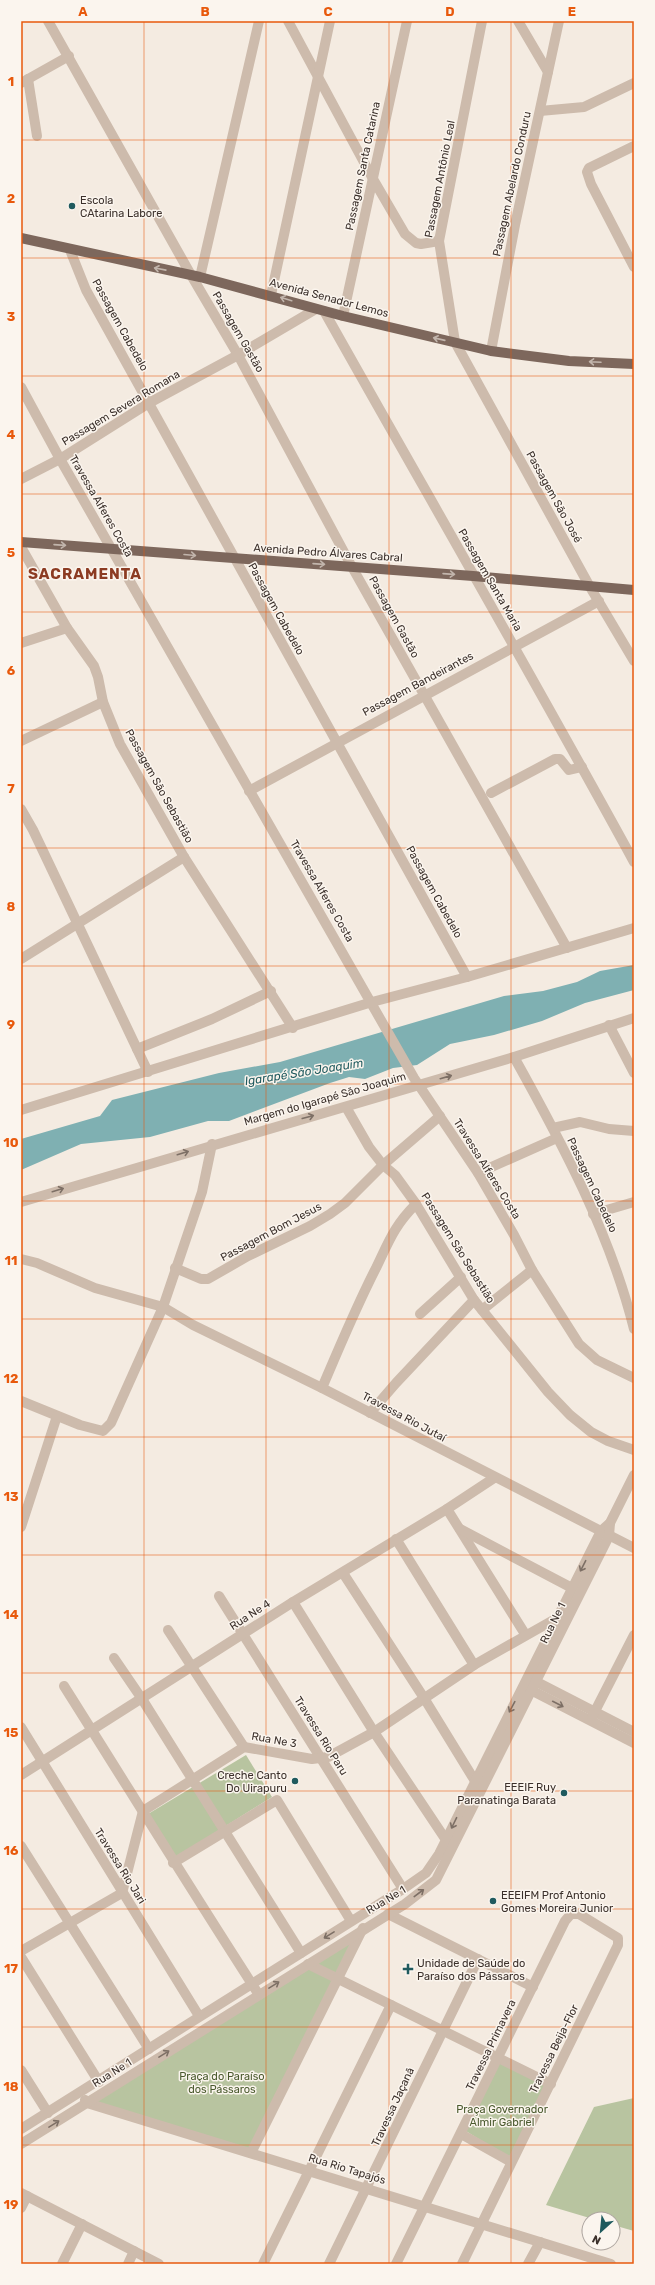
<svg xmlns="http://www.w3.org/2000/svg" width="655" height="2285" viewBox="0 0 655 2285" font-family="Rubik,sans-serif">
	<style>
		.green { fill: #b8c4a0 }
		.water { fill: #7fb0b2 }
		.lines { fill: none; stroke-linecap: round; stroke-linejoin: round }
		.minor { stroke: #cdbbac; stroke-width: 10 }
		.tertiary { stroke: #cdbbac; stroke-width: 10 }
		.primary { stroke: #7d675c; stroke-width: 10 }
		.oneway { stroke: #c2b5ac }
		.oneway2 { stroke: #7d6f65 }
		.grid { fill: none; stroke: #e8590c; stroke-width: 1; stroke-opacity: 0.55 }
		.poi-dot { fill: #1f5a5e; stroke: #fbf5ee; stroke-width: 1.5 }
		.labels { text-anchor: middle; dominant-baseline: central; stroke-width: 3; stroke-linejoin: round; paint-order: stroke }
		.street-label { font-size: 11px; fill: #3b302b; stroke: #fbf5ee }
		.poi-label { font-size: 11px; fill: #3b302b; stroke: #fbf5ee; text-anchor: start }
		.park-label { font-size: 11px; fill: #4a5a2e; stroke: #fbf5ee }
		.water-label { font-size: 12px; font-style: italic; fill: #1f5a5e; stroke: #fbf5ee }
		.district-label { font-size: 15px; font-weight: bold; letter-spacing: 1px; fill: #8c3b22; stroke: #fbf5ee }
		.neatline { fill: none; stroke: #e8590c; stroke-width: 1.5 }
		.grid-label { font-size: 13px; text-anchor: middle; font-weight: bold; fill: #e8590c }
	</style>
	<rect width="100%" height="100%" fill="#f4ebe1"/>
	<!-- green -->
	<g class="green">
		<path d="M246,1755L272,1797L176,1857L148,1814Z"/>
		<path d="M355,1937L251,2149L88,2099Z"/>
		<path d="M496,2057L551,2083L511,2159L461,2128Z"/>
		<path d="M634,2098V2231L613,2225V2219H593L546,2205L594,2107Z"/>
	</g>
	<!-- water -->
	<path class="water" d="M634,965V990L585,1003L542,1021L494,1035L450,1044L417,1065L393,1068L365,1079L349,1077L330,1083L229,1121H208L150,1137L81,1144L21,1170V1139L100,1116L112,1100L219,1073L280,1062L504,996L543,991L577,982L600,971Z"/>
	<g class="lines">
		<!-- minor -->
		<g class="minor">
			<path d="M48,21L191,275L238,355L352,567L567,948"/>
			<path d="M288,21L373,179L405,234L416,243L421,244L439,241"/>
			<path d="M482,21L439,241L455,342L590,587L634,661"/>
			<path d="M518,21L548,72"/>
			<path d="M28,79L37,136"/>
			<path d="M21,83L69,56"/>
			<path d="M540,111L584,107L634,83"/>
			<path d="M634,146L589,168L587,172L591,184L634,267"/>
			<path d="M70,250L86,290L467,977"/>
			<path d="M200,277L259,21"/>
			<path d="M271,295L330,21"/>
			<path d="M324,311C427,494 533,677 634,862"/>
			<path d="M343,316L407,21"/>
			<path d="M491,351L515,225L559,21"/>
			<path d="M21,479L60,459L149,403L238,355L316,309"/>
			<path d="M21,547L67,628L94,666L98,677L103,702L120,744L184,857L293,1028"/>
			<path d="M21,643L67,628"/>
			<path d="M21,741L103,702"/>
			<path d="M249,791L599,601"/>
			<path d="M491,793L555,759H560L569,770L582,767"/>
			<path d="M21,809L33,830L148,1072"/>
			<path d="M21,959L184,857"/>
			<path d="M609,1025L634,1073"/>
			<path d="M137,1049L212,1019L271,991"/>
			<path d="M514,1057C562,1143 610,1233 634,1329"/>
			<path d="M346,1107L369,1147L383,1165L395,1175L416,1204L474,1300L548,1392L570,1415L591,1432L608,1441L634,1450"/>
			<path d="M553,1128L580,1122L609,1129L634,1131"/>
			<path d="M478,1173L557,1138"/>
			<path d="M593,1214L634,1202"/>
			<path d="M21,1259L37,1263L95,1288L163,1307L193,1325L322,1388L634,1548"/>
			<path d="M175,1268L201,1279H208L248,1256L310,1226L330,1214L345,1203L383,1165L440,1116"/>
			<path d="M482,1310L532,1270"/>
			<path d="M420,1314L461,1277"/>
			<path d="M322,1388C339,1348 356,1307 376,1268C389,1241 394,1226 416,1204"/>
			<path d="M21,1401L80,1425L103,1431L111,1423L163,1307L202,1192L212,1144"/>
			<path d="M370,1413L396,1383L474,1300"/>
			<path d="M447,1509L525,1634"/>
			<path d="M21,1527L57,1416"/>
			<path d="M460,1529L572,1588"/>
			<path d="M396,1539L474,1665"/>
			<path d="M343,1573L424,1698L475,1781"/>
			<path d="M219,1596L403,1889"/>
			<path d="M293,1602L374,1732L446,1840"/>
			<path d="M168,1630L244,1747"/>
			<path d="M114,1658L142,1699L301,1953"/>
			<path d="M529,1678L634,1732"/>
			<path d="M64,1686C129,1789 193,1893 259,1995"/>
			<path d="M525,1687L634,1743"/>
			<path d="M592,1717L634,1635"/>
			<path d="M21,1727L199,2016"/>
			<path d="M21,1775L293,1602L447,1509L494,1478"/>
			<path d="M21,1846L149,2049"/>
			<path d="M173,1863L277,1800L351,1921"/>
			<path d="M388,1914L533,1987"/>
			<path d="M21,1951L122,1893L143,1811L244,1747L312,1759L328,1757L374,1732L474,1665L557,1618"/>
			<path d="M21,1957L99,2082"/>
			<path d="M308,1964L551,2084"/>
			<path d="M21,2070L48,2113"/>
			<path d="M461,2134L511,2162"/>
			<path d="M251,2153L363,1928"/>
			<path d="M21,2193L159,2264"/>
			<path d="M21,2208L27,2196"/>
			<path d="M62,2264L82,2224"/>
			<path d="M128,2264L134,2251"/>
			<path d="M263,2264L391,2005"/>
			<path d="M329,2264L478,1959"/>
			<path d="M396,2264L565,1921L571,1914H579L618,1938V1945L462,2264"/>
			<path d="M528,2264L540,2242"/>
		</g>
		<!-- tertiary -->
		<g class="tertiary">
			<path d="M21,387L60,459L414,1078L478,1173L514,1235L532,1270L579,1344L597,1360L634,1378"/>
			<path d="M21,1110L372,1002L467,977L634,928"/>
			<path d="M21,1202L514,1057L634,1018"/>
			<path d="M85,2100L87,2103L611,2264"/>
			<path d="M21,2129L403,1889L426,1873L439,1854L601,1531L610,1523L634,1475"/>
			<path d="M21,2144L405,1904L436,1880L609,1536L610,1523"/>
		</g>
		<!-- primary -->
		<g class="primary">
			<path d="M21,238L200,277L343,316L491,351L569,361L634,364"/>
			<path d="M21,542L473,576L634,590"/>
		</g>
	</g>
	<!-- one-way arrows -->
	<defs><path id="oneway-shaft" d="M-6 0H5M1.5-3L5.5 0L1.5 3" fill="none" stroke-width="1.6" stroke-linecap="round" stroke-linejoin="round"/></defs>
	<g class="oneway">
		<use href="#oneway-shaft" transform="translate(160 269) rotate(-169)"/>
		<use href="#oneway-shaft" transform="translate(286 299) rotate(-163)"/>
		<use href="#oneway-shaft" transform="translate(439 339) rotate(-167)"/>
		<use href="#oneway-shaft" transform="translate(595 362) rotate(-177)"/>
		<use href="#oneway-shaft" transform="translate(60 545) rotate(4)"/>
		<use href="#oneway-shaft" transform="translate(190 555) rotate(5)"/>
		<use href="#oneway-shaft" transform="translate(319 564) rotate(4)"/>
		<use href="#oneway-shaft" transform="translate(449 574) rotate(4)"/>
	</g>
	<g class="oneway2">
		<use href="#oneway-shaft" transform="translate(446 1077) rotate(-16)"/>
		<use href="#oneway-shaft" transform="translate(308 1117) rotate(-15)"/>
		<use href="#oneway-shaft" transform="translate(183 1153) rotate(-17)"/>
		<use href="#oneway-shaft" transform="translate(58 1190) rotate(-17)"/>
		<use href="#oneway-shaft" transform="translate(583 1566) rotate(117)"/>
		<use href="#oneway-shaft" transform="translate(558 1704) rotate(27)"/>
		<use href="#oneway-shaft" transform="translate(512 1707) rotate(118)"/>
		<use href="#oneway-shaft" transform="translate(454 1823) rotate(116)"/>
		<use href="#oneway-shaft" transform="translate(419 1893) rotate(-37)"/>
		<use href="#oneway-shaft" transform="translate(329 1935) rotate(148)"/>
		<use href="#oneway-shaft" transform="translate(274 1985) rotate(-32)"/>
		<use href="#oneway-shaft" transform="translate(164 2054) rotate(-32)"/>
		<use href="#oneway-shaft" transform="translate(54 2124) rotate(-32)"/>
	</g>
	<!-- grid -->
	<path class="grid" d="M144,21V2264M266,21V2264M389,21V2264M511,21V2264M21,140H634M21,258H634M21,376H634M21,494H634M21,612H634M21,730H634M21,848H634M21,966H634M21,1084H634M21,1201H634M21,1319H634M21,1437H634M21,1555H634M21,1673H634M21,1791H634M21,1909H634M21,2027H634M21,2145H634"/>
	<!-- markers -->
	<g class="poi-dot">
		<circle cx="72" cy="206" r="4"/>
		<circle cx="295" cy="1781" r="4"/>
		<circle cx="564" cy="1793" r="4"/>
		<circle cx="493" cy="1901" r="4"/>
		<path d="M406 1963h4v4h4v4h-4v4h-4v-4h-4v-4h4z"/>
	</g>
	<g class="labels">
		<!-- street labels -->
		<g class="street-label">
			<text transform="translate(363 166) rotate(-78)">Passagem Santa Catarina</text>
			<text transform="translate(440 179) rotate(-79)">Passagem Antônio Leal</text>
			<text transform="translate(512 184) rotate(-78)">Passagem Abelardo Conduru</text>
			<text transform="translate(329 298) rotate(15)">Avenida Senador Lemos</text>
			<text transform="translate(120 325) rotate(61)">Passagem Cabedelo</text>
			<text transform="translate(238 332) rotate(60)">Passagem Gastão</text>
			<text transform="translate(121 408) rotate(-31)">Passagem Severa Romana</text>
			<text transform="translate(554 497) rotate(61)">Passagem São José</text>
			<text transform="translate(101 506) rotate(60)">Travessa Alferes Costa</text>
			<text transform="translate(328 553) rotate(4)">Avenida Pedro Álvares Cabral</text>
			<text transform="translate(490 580) rotate(60)">Passagem Santa Maria</text>
			<text transform="translate(276 609) rotate(61)">Passagem Cabedelo</text>
			<text transform="translate(394 617) rotate(61)">Passagem Gastão</text>
			<text transform="translate(418 684) rotate(-28)">Passagem Bandeirantes</text>
			<text transform="translate(159 786) rotate(61)">Passagem São Sebastião</text>
			<text transform="translate(322 891) rotate(60)">Travessa Alferes Costa</text>
			<text transform="translate(434 892) rotate(61)">Passagem Cabedelo</text>
			<text transform="translate(325 1099) rotate(-16)">Margem do Igarapé São Joaquim</text>
			<text transform="translate(487 1169) rotate(58)">Travessa Alferes Costa</text>
			<text transform="translate(592 1185) rotate(65)">Passagem Cabedelo</text>
			<text transform="translate(271 1232) rotate(-28)">Passagem Bom Jesus</text>
			<text transform="translate(458 1248) rotate(58)">Passagem São Sebastião</text>
			<text transform="translate(404 1417) rotate(28)">Travessa Rio Jutaí</text>
			<text transform="translate(250 1615) rotate(-33)">Rua Ne 4</text>
			<text transform="translate(553 1623) rotate(-64)">Rua Ne 1</text>
			<text transform="translate(321 1736) rotate(58)">Travessa Rio Paru</text>
			<text transform="translate(274 1740) rotate(10)">Rua Ne 3</text>
			<text transform="translate(120 1866) rotate(58)">Travessa Rio Jari</text>
			<text transform="translate(386 1900) rotate(-31)">Rua Ne 1</text>
			<text transform="translate(491 2045) rotate(-64)">Travessa Primavera</text>
			<text transform="translate(554 2049) rotate(-64)">Travessa Beija-Flor</text>
			<text transform="translate(112 2073) rotate(-32)">Rua Ne 1</text>
			<text transform="translate(393 2107) rotate(-65)">Travessa Jaçanã</text>
			<text transform="translate(347 2169) rotate(17)">Rua Rio Tapajós</text>
		</g>
		<!-- poi labels -->
		<g class="poi-label">
			<text x="80" y="200">Escola<tspan x="80" dy="13">CAtarina Labore</tspan></text>
			<text x="287" y="1775" text-anchor="end">Creche Canto<tspan x="287" dy="13">Do Uirapuru</tspan></text>
			<text x="556" y="1787" text-anchor="end">EEEIF Ruy<tspan x="556" dy="13">Paranatinga Barata</tspan></text>
			<text x="501" y="1895">EEEIFM Prof Antonio<tspan x="501" dy="13">Gomes Moreira Junior</tspan></text>
			<text x="417" y="1963">Unidade de Saúde do<tspan x="417" dy="13">Paraíso dos Pássaros</tspan></text>
		</g>
		<!-- park labels -->
		<g class="park-label">
			<text x="222" y="2076">Praça do Paraíso<tspan x="222" dy="13">dos Pássaros</tspan></text>
			<text x="502" y="2109">Praça Governador<tspan x="502" dy="13">Almir Gabriel</tspan></text>
		</g>
		<!-- water labels -->
		<g class="water-label">
			<text transform="translate(304 1072) rotate(-9)">Igarapé São Joaquim</text>
		</g>
		<!-- district labels -->
		<g class="district-label">
			<text x="85" y="574">SACRAMENTA</text>
		</g>
	</g>
	<!-- border -->
	<rect width="655" height="2285" fill="none" stroke="#fbf5ee" stroke-width="44"/>
	<!-- north arrow -->
	<g transform="translate(601 2231) rotate(207)"><circle r="19" fill="#fbf5ee" stroke="#aea6a0"/>
	<path d="M0-3L7 15L0 10L-7 15Z" fill="#1f5a5e"/>
	<text y="-6" font-size="11" font-weight="bold" text-anchor="middle" fill="#3b302b">N</text>
	</g>
	<rect x="22" y="22" width="611" height="2241" class="neatline"/>
	<g class="grid-label">
		<text x="83" y="16">A</text>
		<text x="205" y="16">B</text>
		<text x="328" y="16">C</text>
		<text x="450" y="16">D</text>
		<text x="572" y="16">E</text>
		<text x="11" y="86">1</text>
		<text x="11" y="203">2</text>
		<text x="11" y="321">3</text>
		<text x="11" y="439">4</text>
		<text x="11" y="557">5</text>
		<text x="11" y="675">6</text>
		<text x="11" y="793">7</text>
		<text x="11" y="911">8</text>
		<text x="11" y="1029">9</text>
		<text x="11" y="1147">10</text>
		<text x="11" y="1265">11</text>
		<text x="11" y="1383">12</text>
		<text x="11" y="1501">13</text>
		<text x="11" y="1619">14</text>
		<text x="11" y="1737">15</text>
		<text x="11" y="1855">16</text>
		<text x="11" y="1973">17</text>
		<text x="11" y="2091">18</text>
		<text x="11" y="2209">19</text>
	</g>
</svg>
